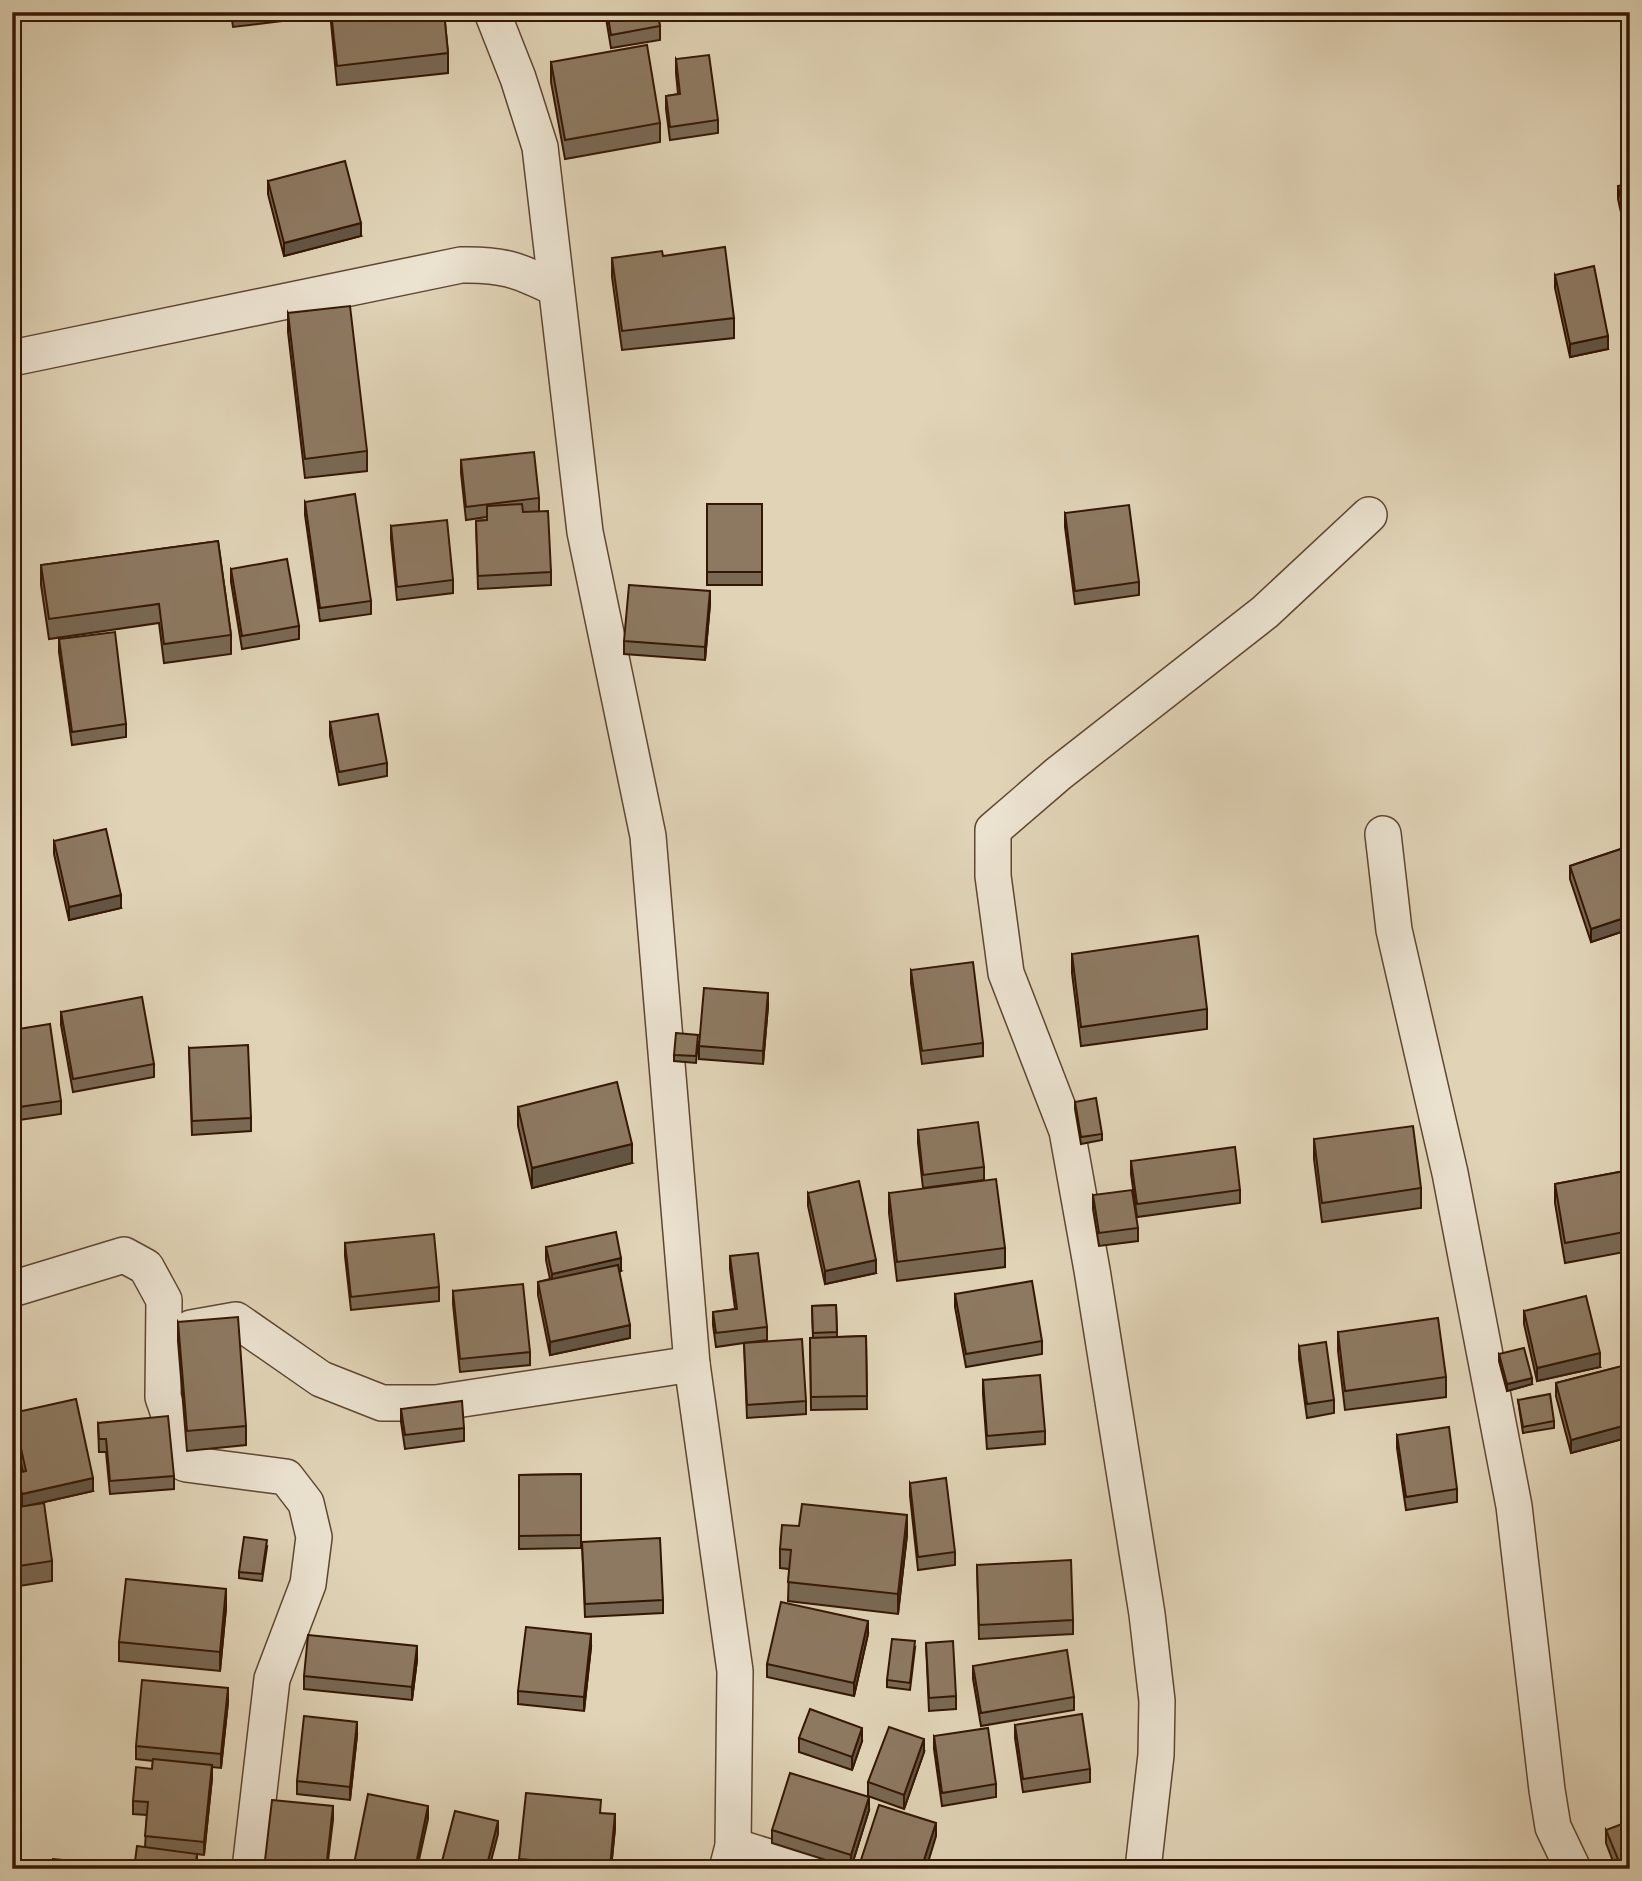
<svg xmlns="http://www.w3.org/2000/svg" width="1642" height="1881" viewBox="0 0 1642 1881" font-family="'Old Standard TT',serif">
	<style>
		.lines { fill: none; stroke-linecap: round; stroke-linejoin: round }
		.street-casing { stroke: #5f4630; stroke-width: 38 }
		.street { stroke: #ebe2d0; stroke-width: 35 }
		.wall { fill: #796853; stroke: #341704; stroke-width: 2 }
		.shaded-wall { fill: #635544; stroke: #341704; stroke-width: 2 }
		.building { fill: #8d7961; stroke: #341704; stroke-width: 2 }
	</style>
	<rect width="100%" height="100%" fill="#e0d3b6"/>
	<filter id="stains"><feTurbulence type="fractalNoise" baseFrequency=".00286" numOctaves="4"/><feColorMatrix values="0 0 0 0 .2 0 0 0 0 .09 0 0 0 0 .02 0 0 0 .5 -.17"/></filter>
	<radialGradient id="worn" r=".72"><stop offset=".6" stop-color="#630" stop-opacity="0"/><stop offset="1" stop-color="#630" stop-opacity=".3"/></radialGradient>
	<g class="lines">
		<defs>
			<g id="street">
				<path d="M492,12L518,78L540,147L585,532L648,836L692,1364L735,1671L733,1846L727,1869"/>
				<path d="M12,358L461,265C503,264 518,270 555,288"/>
				<path d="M1383,834L1394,930L1450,1173L1514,1506L1547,1790L1553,1827L1573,1869"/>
				<path d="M12,1289L124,1255L146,1267L164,1300L163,1397L186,1464L286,1477L306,1503L314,1537L308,1584L272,1679L250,1869"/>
				<path d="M191,1328L236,1320L321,1379L382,1403H436L692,1364"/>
				<path d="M733,1846L807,1869"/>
				<path d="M1143,1869L1156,1755L1157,1701L1147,1614L1092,1270L1067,1131L1006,973L993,876V830L1058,774L1265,612L1369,515"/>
			</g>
		</defs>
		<!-- street casing -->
		<use href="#street" class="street-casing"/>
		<!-- street -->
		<use href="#street" class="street"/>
	</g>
	<!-- wall -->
	<g class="wall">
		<path d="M231,12H306V18L233,27Z"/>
		<path d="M330,12H444L448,53V73L337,85Z"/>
		<path d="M605,12H657L660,26V40L611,48Z"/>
		<path d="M676,59L718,120V133L670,140L666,109V96L678,94L676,73Z"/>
		<path d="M551,62L660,123V142L565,159L551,82Z"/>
		<path d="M268,181L361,236L284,256L268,194Z"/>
		<path d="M1630,184V253L1618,199V186Z"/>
		<path d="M663,256L734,318V338L622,350L612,277V258Z"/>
		<path d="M1555,275L1608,349L1570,357L1555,288Z"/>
		<path d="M288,313L367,451V471L305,478L288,332Z"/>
		<path d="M461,460L539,498V511L551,572V585L478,589L476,521L487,520V517L466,520L461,473Z"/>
		<path d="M305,502L371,601V614L320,621L305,515Z"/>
		<rect x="707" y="504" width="55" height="81"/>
		<path d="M1065,513L1139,582V595L1075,604L1065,527Z"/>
		<path d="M391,526L453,580V593L397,600L391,539Z"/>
		<path d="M218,541L231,635V654L164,663L159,623L49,639L41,585V565Z"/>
		<path d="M231,569L299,626V639L242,649L231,582Z"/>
		<path d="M710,604L705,660L624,654V641Z"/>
		<path d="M59,639L126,724V737L72,745L59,652Z"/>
		<path d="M330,722L387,763V776L339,785L330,736Z"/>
		<path d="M54,841L121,908L69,920L54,854Z"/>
		<path d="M1630,846V929L1591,942L1570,879V866Z"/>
		<path d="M1072,954L1207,1009V1029L1081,1046L1072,973Z"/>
		<path d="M911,970L983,1043V1056L922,1064L911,983Z"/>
		<path d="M768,1006L763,1064L699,1059V1046Z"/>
		<path d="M61,1012L154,1064V1077L73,1092L61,1025Z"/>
		<path d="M12,1030L61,1101V1114L12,1121Z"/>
		<path d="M698,1042L696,1063L674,1061V1055Z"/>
		<path d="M189,1048L251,1118V1131L192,1135Z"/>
		<path d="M1075,1102L1102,1134V1140L1081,1144L1075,1109Z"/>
		<path d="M518,1107L632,1163L532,1188L518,1126Z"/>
		<path d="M918,1130L984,1167V1180L923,1188L918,1143Z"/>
		<path d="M1314,1139L1421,1188V1208L1322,1222L1314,1159Z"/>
		<path d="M1131,1161L1240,1190V1203L1137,1217L1131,1174Z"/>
		<path d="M1630,1170V1251L1565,1263L1555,1203V1184Z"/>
		<path d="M808,1193L876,1273L825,1284L808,1206Z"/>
		<path d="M889,1193L1005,1248V1267L897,1281L889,1213Z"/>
		<path d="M1093,1195L1138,1228V1241L1099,1246L1093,1209Z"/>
		<path d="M345,1243L439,1287V1301L351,1310L345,1256Z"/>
		<path d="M546,1247L621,1271L619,1272L630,1338L550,1355L538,1295V1282L550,1279L546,1260Z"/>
		<path d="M730,1256L767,1327V1340L744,1343L806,1401V1414L747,1418L744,1343L716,1347L713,1325V1312L735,1309L730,1269Z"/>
		<path d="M453,1291L530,1352V1365L460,1372L453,1304Z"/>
		<path d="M955,1294L1042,1341V1354L966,1367L955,1307Z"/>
		<path d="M836,1305L837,1337L866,1336L867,1409L811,1410L810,1338H813L812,1306Z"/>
		<path d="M1524,1311L1600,1367L1537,1381L1524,1324Z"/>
		<path d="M178,1322L246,1426V1445L187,1451L178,1341Z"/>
		<path d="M1338,1332L1446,1377V1397L1345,1410L1338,1351Z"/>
		<path d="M1299,1346L1334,1400V1413L1307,1418L1299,1359Z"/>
		<path d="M1499,1354L1532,1384L1507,1391L1499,1361Z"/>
		<path d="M1630,1364V1437L1571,1453L1556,1396V1383Z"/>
		<path d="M983,1380L1045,1431V1444L987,1449L983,1394Z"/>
		<path d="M1518,1400L1554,1421V1428L1523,1433Z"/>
		<path d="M401,1409L464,1428V1441L405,1449L401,1422Z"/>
		<path d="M13,1413L93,1491L31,1505L52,1561V1581L12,1587V1508L21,1506L17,1486V1473L23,1472L13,1426Z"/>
		<path d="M98,1423L174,1476V1489L110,1494L106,1452H99Z"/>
		<path d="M1397,1435L1457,1489V1502L1406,1510L1397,1448Z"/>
		<path d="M581,1474V1548L519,1549V1475Z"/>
		<path d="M910,1483L955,1552V1565L918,1570L910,1496Z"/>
		<path d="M799,1526L907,1535L898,1614L788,1601L789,1569L780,1568V1549Z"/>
		<path d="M582,1542L663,1600V1613L585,1617Z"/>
		<path d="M267,1547L262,1581L239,1578V1572Z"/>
		<path d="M977,1565L1073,1620V1634L979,1639Z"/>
		<path d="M226,1608L220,1671L119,1661V1642Z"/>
		<path d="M868,1634L854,1696L767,1677V1664Z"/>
		<path d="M926,1643L956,1696V1709L929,1711Z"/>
		<path d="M591,1647L584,1711L518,1704V1691Z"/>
		<path d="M915,1648L910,1690L887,1687V1680Z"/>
		<path d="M417,1660L412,1700L304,1689V1676Z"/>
		<path d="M973,1666L1074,1697V1710L981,1726L973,1679Z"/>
		<path d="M228,1702L221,1768L212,1767V1778L204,1855L196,1854H197V1869H134L145,1847L147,1815L133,1814V1801L152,1769L153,1761L136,1759V1746Z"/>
		<path d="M1015,1725L1090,1769V1782L1023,1792L1015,1738Z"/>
		<path d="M357,1735L350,1800L297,1794V1781Z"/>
		<path d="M934,1736L996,1784V1797L942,1806L934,1749Z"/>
		<path d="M799,1738L862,1741L852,1770L799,1752Z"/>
		<path d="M924,1752L904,1809L868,1796V1782Z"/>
		<path d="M869,1810L851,1868L772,1843V1830Z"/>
		<path d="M601,1813L615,1828L611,1869H519V1859Z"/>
		<path d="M1606,1830L1630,1869H1616L1606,1843Z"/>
	</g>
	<!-- shaded-wall -->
	<g class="shaded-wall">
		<path d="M361,223V236L284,256V243Z"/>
		<path d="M1608,336V349L1570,357V344Z"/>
		<path d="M710,591V604L705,660V647Z"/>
		<path d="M121,895V908L69,920V907Z"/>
		<path d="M1630,916V929L1591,942V929Z"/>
		<path d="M768,993V1006L763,1064V1051Z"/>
		<path d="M632,1144V1163L532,1188V1168Z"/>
		<path d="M621,1258V1271L552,1287V1274Z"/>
		<path d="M876,1260V1273L825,1284V1271Z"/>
		<path d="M630,1325V1338L550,1355V1342Z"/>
		<path d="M1600,1353V1367L1537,1381V1368Z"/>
		<path d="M1532,1378V1384L1507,1391V1384Z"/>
		<path d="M1630,1424V1437L1571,1453V1440Z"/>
		<path d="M93,1478V1491L22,1507V1494Z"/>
		<path d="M907,1515V1535L898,1614V1594Z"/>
		<path d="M226,1589V1608L220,1671V1652Z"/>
		<path d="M868,1621V1634L854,1696V1683Z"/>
		<path d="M591,1634V1647L584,1711V1697Z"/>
		<path d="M417,1646V1660L412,1700V1687Z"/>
		<path d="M228,1688V1702L221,1768V1754Z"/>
		<path d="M357,1722V1735L350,1800V1787Z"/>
		<path d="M862,1728V1741L852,1770V1757Z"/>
		<path d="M924,1739V1752L904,1809V1795Z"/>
		<path d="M212,1765V1778L204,1855V1842Z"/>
		<path d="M869,1797V1810L851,1868V1855Z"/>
		<path d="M333,1806V1820L327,1869H326Z"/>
		<path d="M428,1806V1819L417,1869H415Z"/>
		<path d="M615,1814V1828L611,1869H610Z"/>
		<path d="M498,1821V1834L489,1869H486Z"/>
		<path d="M936,1823V1836L926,1869H921Z"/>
	</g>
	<!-- building -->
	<g class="building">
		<path d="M331,12H444L448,53L337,66Z"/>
		<path d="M607,12H657L660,26L611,35Z"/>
		<path d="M647,45L660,123L565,140L551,62Z"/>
		<path d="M709,55L718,120L670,127L666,96L680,94L676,59Z"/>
		<path d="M345,161L361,223L284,243L268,181Z"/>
		<path d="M1630,184V240L1618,186Z"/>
		<path d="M725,247L734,318L622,331L612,258L662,251L663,256Z"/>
		<path d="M1594,266L1608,336L1570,344L1555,275Z"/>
		<path d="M350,306L367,451L305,459L288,313Z"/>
		<path d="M534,452L539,498L466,507L461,460Z"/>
		<path d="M355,494L371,601L320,608L305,502Z"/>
		<path d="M522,504L523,512L548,511L551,572L478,576L476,521L487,520V506Z"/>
		<rect x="707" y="504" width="55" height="68"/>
		<path d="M1129,505L1139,582L1075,591L1065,513Z"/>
		<path d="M447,520L453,580L397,587L391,526Z"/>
		<path d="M218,541L231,635L164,644L159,604L49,619L41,565Z"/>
		<path d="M287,559L299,626L242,636L231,569Z"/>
		<path d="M629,585L710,591L705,647L624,641Z"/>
		<path d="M115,632L126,724L72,732L59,639Z"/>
		<path d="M378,714L387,763L339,772L330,722Z"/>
		<path d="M106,829L121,895L69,907L54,841Z"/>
		<path d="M1630,846V916L1591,929L1570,866Z"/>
		<path d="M1198,936L1207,1009L1081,1027L1072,954Z"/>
		<path d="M973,962L983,1043L922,1051L911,970Z"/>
		<path d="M704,988L768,993L763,1051L699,1046Z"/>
		<path d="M142,997L154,1064L73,1079L61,1012Z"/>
		<path d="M50,1024L61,1101L12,1108V1030Z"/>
		<path d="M676,1033L698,1035L696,1056L674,1055Z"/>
		<path d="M248,1045L251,1118L192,1121L189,1048Z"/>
		<path d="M617,1082L632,1144L532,1168L518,1107Z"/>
		<path d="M1096,1098L1102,1134L1081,1137L1075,1102Z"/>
		<path d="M978,1122L984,1167L923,1175L918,1130Z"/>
		<path d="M1413,1126L1421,1188L1322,1203L1314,1139Z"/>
		<path d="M1235,1147L1240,1190L1137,1204L1131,1161Z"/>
		<path d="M1630,1170V1231L1565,1243L1555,1184Z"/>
		<path d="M996,1179L1005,1248L897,1262L889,1193Z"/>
		<path d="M859,1181L876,1260L825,1271L808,1193Z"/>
		<path d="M1132,1190L1138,1228L1099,1233L1093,1195Z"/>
		<path d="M616,1232L621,1258L552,1274L546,1247Z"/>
		<path d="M434,1234L439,1287L351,1297L345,1243Z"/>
		<path d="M758,1253L767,1327L716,1333L713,1312L737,1309L730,1256Z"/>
		<path d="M618,1265L630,1325L550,1342L538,1282Z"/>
		<path d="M1032,1281L1042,1341L966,1354L955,1294Z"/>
		<path d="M523,1284L530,1352L460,1359L453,1291Z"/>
		<path d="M1586,1296L1600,1353L1537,1368L1524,1311Z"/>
		<path d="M836,1305L837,1332L813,1333L812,1306Z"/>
		<path d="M238,1317L246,1426L187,1431L178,1322Z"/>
		<path d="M1438,1318L1446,1377L1345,1391L1338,1332Z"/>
		<path d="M866,1336L867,1396L811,1397L810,1338Z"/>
		<path d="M802,1339L806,1401L747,1405L744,1343Z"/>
		<path d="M1326,1342L1334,1400L1307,1404L1299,1346Z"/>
		<path d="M1524,1348L1532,1378L1507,1384L1499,1354Z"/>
		<path d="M1630,1364V1424L1571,1440L1556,1383Z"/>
		<path d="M1040,1375L1045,1431L987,1436L983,1380Z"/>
		<path d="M1550,1394L1554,1421L1523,1427L1518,1400Z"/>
		<path d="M76,1399L93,1478L22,1494L17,1473L26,1471L13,1413Z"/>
		<path d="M462,1401L464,1428L405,1435L401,1409Z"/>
		<path d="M168,1416L174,1476L110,1481L106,1439H99L98,1423Z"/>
		<path d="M1449,1427L1457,1489L1406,1497L1397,1435Z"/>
		<path d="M581,1474V1535L519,1536V1475Z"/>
		<path d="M946,1478L955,1552L918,1557L910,1483Z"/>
		<path d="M44,1503L52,1561L12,1567V1508Z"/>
		<path d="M802,1504L907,1515L898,1594L788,1582L791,1550L780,1549L782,1525L799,1526Z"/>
		<path d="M244,1537L267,1540L262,1574L239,1572Z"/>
		<path d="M660,1538L663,1600L585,1604L582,1542Z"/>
		<path d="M1071,1560L1073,1620L979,1625L977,1565Z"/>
		<path d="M126,1579L226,1589L220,1652L119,1642Z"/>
		<path d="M781,1602L868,1621L854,1683L767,1664Z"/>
		<path d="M526,1627L591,1634L584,1697L518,1691Z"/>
		<path d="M308,1635L417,1646L412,1687L304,1676Z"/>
		<path d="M892,1639L915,1641L910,1683L887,1680Z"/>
		<path d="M953,1641L956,1696L929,1698L926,1643Z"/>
		<path d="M1067,1650L1074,1697L981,1713L973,1666Z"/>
		<path d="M142,1680L228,1688L221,1754L136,1746Z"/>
		<path d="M810,1709L862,1728L852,1757L799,1738Z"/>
		<path d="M1082,1714L1090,1769L1023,1779L1015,1725Z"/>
		<path d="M304,1716L357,1722L350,1787L297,1781Z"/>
		<path d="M889,1727L924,1739L904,1795L868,1782Z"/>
		<path d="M988,1728L996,1784L942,1793L934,1736Z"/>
		<path d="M153,1759L212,1765L204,1842L145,1836L148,1802L133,1801L136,1767L152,1769Z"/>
		<path d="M790,1773L869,1797L851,1855L772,1830Z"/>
		<path d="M526,1793L601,1800L600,1813L615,1814L610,1867L519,1859Z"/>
		<path d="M368,1794L428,1806L415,1869H353Z"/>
		<path d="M272,1800L333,1806L326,1869H264Z"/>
		<path d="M879,1805L936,1823L921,1869H858Z"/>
		<path d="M455,1811L498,1821L486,1869H440Z"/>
		<path d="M1630,1821V1869H1622L1606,1830Z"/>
		<path d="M137,1846L197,1854L195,1869H134Z"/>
		<path d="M53,1859L112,1865V1869H52Z"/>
		<path d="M12,1862L36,1865V1869H12Z"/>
	</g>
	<!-- margin -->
	<rect width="1642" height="1881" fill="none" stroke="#e0d3b6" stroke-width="42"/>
	<rect x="14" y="14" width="1614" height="1853" fill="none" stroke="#341704" stroke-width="3.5"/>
	<rect x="21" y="21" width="1600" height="1839" fill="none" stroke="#341704" stroke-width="2"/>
	<rect width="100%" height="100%" filter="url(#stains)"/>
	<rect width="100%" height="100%" fill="url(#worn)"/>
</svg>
